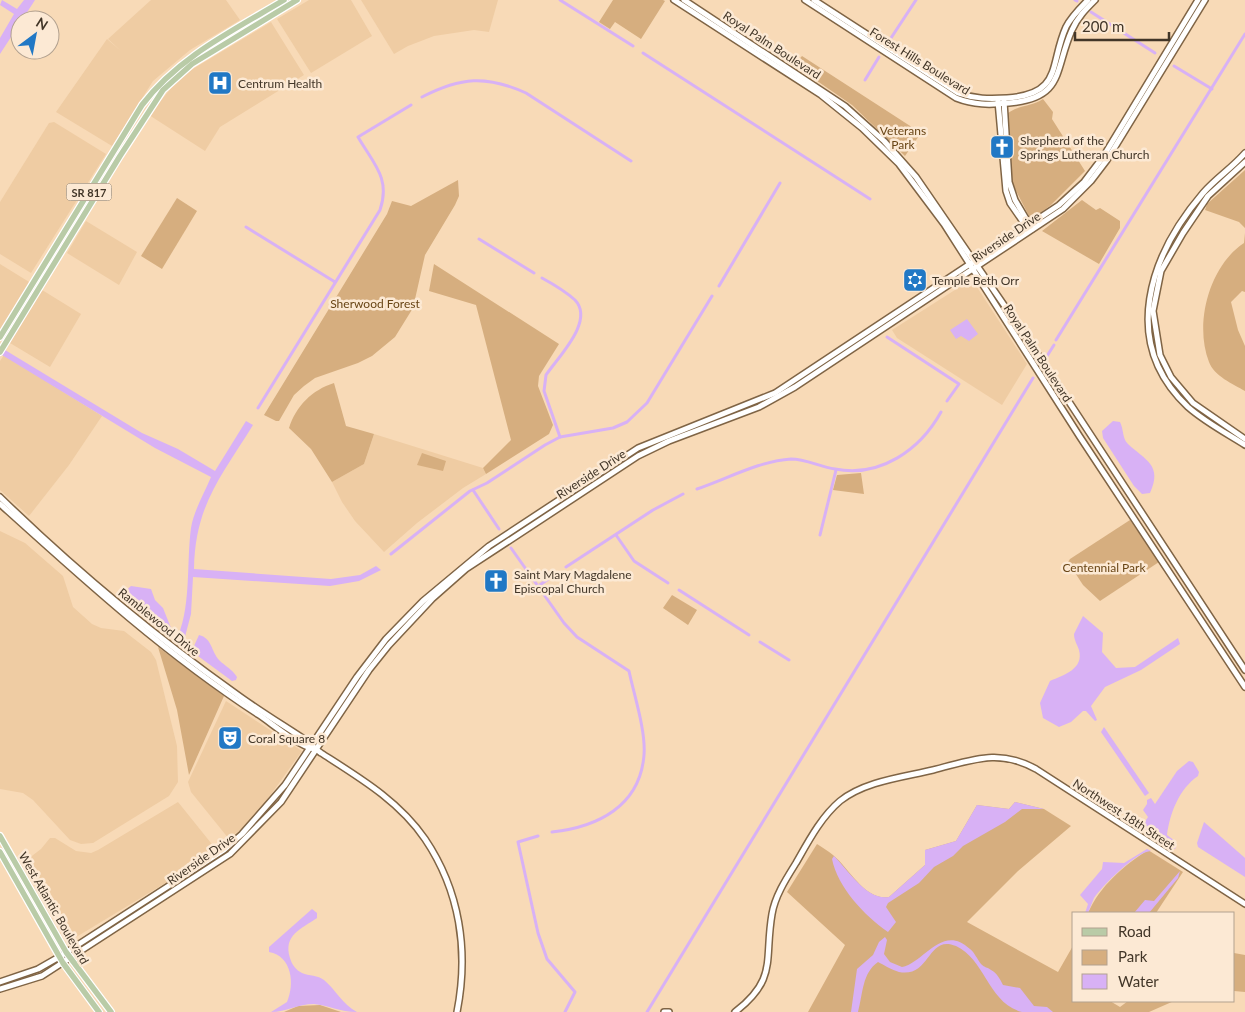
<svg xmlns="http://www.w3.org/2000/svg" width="1245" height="1012" viewBox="0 0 1245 1012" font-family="Lato,sans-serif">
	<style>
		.built { fill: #efcca3 }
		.green { fill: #d6ae7f }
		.water { fill: #d8b1f5 }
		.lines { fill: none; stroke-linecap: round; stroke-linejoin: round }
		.canal { stroke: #d8b1f5; stroke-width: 3 }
		.secondary-casing { stroke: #7f6445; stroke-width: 8 }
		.primary-casing { stroke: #fff; stroke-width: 8 }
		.secondary { stroke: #fff; stroke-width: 5 }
		.primary { stroke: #b9cba7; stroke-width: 5.5 }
		.labels { text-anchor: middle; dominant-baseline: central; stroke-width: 5; stroke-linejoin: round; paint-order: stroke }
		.shield { fill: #fce9d4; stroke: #7a6c5c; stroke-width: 1 }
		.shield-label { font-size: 11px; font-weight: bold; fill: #423628 }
		.street-label { font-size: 12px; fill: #423628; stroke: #fce9d4 }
		.poi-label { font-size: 12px; fill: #423628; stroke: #fce9d4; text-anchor: start }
		.park-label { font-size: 12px; fill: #694515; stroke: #fce9d4 }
	</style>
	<rect width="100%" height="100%" fill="#f8dab7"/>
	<!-- built -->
	<g class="built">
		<path d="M151,0H226L240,20L190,50L153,81L112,146L56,112L107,39L121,51L108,39Z"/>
		<path d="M309,0H351L372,36L311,73L277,19Z"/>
		<path d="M361,0H498L489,32L474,30L434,36L408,46L394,54Z"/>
		<path d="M271,22L304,75L220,127L205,151L149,115L181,76Z"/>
		<path d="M54,122L106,154L31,273L0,254V202L49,123Z"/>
		<path d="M86,221L137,252L119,285L67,253Z"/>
		<path d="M0,264L81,314L50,367L0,337Z"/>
		<path d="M969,281L975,284L1027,364L1002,405L897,338L892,330Z"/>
		<path d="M4,355L102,416L69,465L29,516L0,490V361Z"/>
		<path d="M374,434L483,468L486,474L463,488L417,523L384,552L355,521L342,502L332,482L364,464Z"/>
		<path d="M0,531L25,543L63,576L73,607L92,624L101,628L124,631L151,652L156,660L177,746L178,782L169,796L93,843L81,844L70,840L33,800L23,793L0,789Z"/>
		<path d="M226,701L302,751L254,818L229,839L191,792L188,782Z"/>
		<path d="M178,802L215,848L210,856L68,942L24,862L41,849L50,838H55L76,851L91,853L98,850Z"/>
	</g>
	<!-- green -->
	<g class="green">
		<path d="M613,0H663L665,1L641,39L615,22L610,29L599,22Z"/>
		<path d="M802,56L921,133L905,156L852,105L794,65Z"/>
		<path d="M1043,99L1053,112L1052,119L1085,171L1051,205L1031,220L1012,183L1007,114C1017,105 1031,107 1043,99Z"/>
		<path d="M1245,170V228L1239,222L1205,210L1207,204Z"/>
		<path d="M458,180L459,196L455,205L425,255L413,308L395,337L372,356L358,363L315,378L304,386L294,395L279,421H276L264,415L387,214L392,201L411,206Z"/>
		<path d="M177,198L197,211L162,269L141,256Z"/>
		<path d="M1082,200L1096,210L1100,208L1120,221V228L1099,264L1042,231Z"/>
		<path d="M1245,233V292L1242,291L1231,302L1238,330L1245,346V391C1233,384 1214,376 1209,362C1194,324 1209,266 1244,243Z"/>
		<path d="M434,264L559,344L539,376L538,386L553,425L549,434L486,474L483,468L511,440L476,305L429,291Z"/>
		<path d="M334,383L346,426L374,434L364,464L332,482L311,449L289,428C296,406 312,390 334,383Z"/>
		<path d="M422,453L446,461L443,471L417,465Z"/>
		<path d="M861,473L864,494L833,490L837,475Z"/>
		<path d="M1130,520L1159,562L1100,601L1083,585L1068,562L1070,559Z"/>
		<path d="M672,595L697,610L688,625L663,608Z"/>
		<path d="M158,647L224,696L189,775L177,710Z"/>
		<path d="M1015,802L1044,809L1071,826L1018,871L967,922L1058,972L1074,944V1001H1110L1120,1007L1128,1001H1174L1149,1012H808L845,945L787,892L817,844C822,847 828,851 833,855C850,869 865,901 889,897L925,865V850L956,841L977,805L1009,809Z"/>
		<path d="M1148,850L1183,872L1156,913H1088C1099,887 1124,865 1148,850Z"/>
		<path d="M1234,953L1245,955V992L1234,991Z"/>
		<path d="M320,1005L341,1012H284L298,1006Z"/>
	</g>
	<!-- water -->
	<g class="water">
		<path d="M2,0L17,9L24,0H35L0,54V38L14,14L0,5Z"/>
		<path d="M967,319L978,334L969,341L961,336L956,339L950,330Z"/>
		<path d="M5,350L142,433L178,449L215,471L246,421L253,425C221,477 195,505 194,569L331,579L360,575L376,566L381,570L359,581L330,586L193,577L191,614L182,648L175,643C192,609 186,565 191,528C194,510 204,494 211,477L155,448L2,355Z"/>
		<path d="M1113,421L1120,422C1124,430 1122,438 1128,444C1145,460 1163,465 1150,493L1142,494L1134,486L1103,438L1102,431Z"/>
		<path d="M131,586L151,589L155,600L163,608L171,628L168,630L162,627L122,594Z"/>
		<path d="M1083,616L1103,633L1102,652L1116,668L1135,667L1178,638L1180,644L1141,670L1105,687L1091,706L1097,720L1095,721L1086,711H1083L1071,722L1059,727L1043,718L1040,703L1050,681C1064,675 1084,669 1079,650C1077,644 1074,640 1074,634Z"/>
		<path d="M199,635C212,638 211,651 219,660C225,666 232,669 237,677L236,680L232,681L198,656L194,646Z"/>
		<path d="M1104,727L1149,793L1145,796L1101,732Z"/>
		<path d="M1189,761L1193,762L1199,772L1198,776C1179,789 1170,813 1167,835L1175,841L1176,848L1174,849L1143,829L1142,826L1148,817L1143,810L1147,804V800L1151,798L1155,804L1177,771Z"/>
		<path d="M1015,802L1044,809H1022L1005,822L963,846L953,856L934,867L919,883L888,903L886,907L896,922L888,932C864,915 838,888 832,859L834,856C848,870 867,901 889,897L925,865V850L956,841L977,805L1009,809Z"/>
		<path d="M1204,822L1245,858V877L1198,847L1197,843Z"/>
		<path d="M1147,849L1151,851C1137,851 1102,886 1094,898C1092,903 1090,908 1088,913H1085L1088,904L1080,895L1102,869L1103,862L1124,863Z"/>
		<path d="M1180,871L1178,878L1149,913H1134L1145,900L1154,901Z"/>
		<path d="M312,909L317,913V918C301,929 283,935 290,958C292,965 296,970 302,973C309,976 318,975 324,980C336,990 342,1004 357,1012C340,1012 328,1005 314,1004C298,1004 286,1012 271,1012L287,1002C295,984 292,956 269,952V947Z"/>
		<path d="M885,937L887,940L884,954L890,962L902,967C925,962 942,923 970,949C975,953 977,959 981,964C985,968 987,967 991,970C997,973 1000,979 1003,985L1020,988L1034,1006L1047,1007L1053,1012C1044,1012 1031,1012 1022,1012C988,1003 985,959 956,946C927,934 931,978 899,972C892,970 884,965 878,962C862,973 863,994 858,1012H851L857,969L873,955L879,942Z"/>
	</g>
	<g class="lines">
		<!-- canal -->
		<g class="canal">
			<path d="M560,0L633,46"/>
			<path d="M1075,0L1077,1"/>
			<path d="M1091,12L1155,53"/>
			<path d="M889,41L916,0"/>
			<path d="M643,53L870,199"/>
			<path d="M1174,66L1212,89"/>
			<path d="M865,80L879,57"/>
			<path d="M422,97C461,77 486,75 526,93L631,161"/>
			<path d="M246,227L335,282"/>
			<path d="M479,239L534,273"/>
			<path d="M542,278C553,284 565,291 575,300C595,321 558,357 546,375L544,391L560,437"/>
			<path d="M719,286L780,183"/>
			<path d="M887,337L959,384L947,401"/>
			<path d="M1056,340L1245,34"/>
			<path d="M1047,356L1054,345"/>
			<path d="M258,408L380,210C391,178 373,163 358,137L411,105"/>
			<path d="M697,489C727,479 759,461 791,459C806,459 820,467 835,469C880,478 920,450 941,412"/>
			<path d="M473,490L499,529"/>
			<path d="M616,535L634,561L668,583"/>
			<path d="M820,535L836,470"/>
			<path d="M511,548L564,623L577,637L629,671C634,695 646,731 644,755C640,806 598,827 552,832"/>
			<path d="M391,554L470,491L487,483L545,445L560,437L613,428L627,422L647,403L712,296"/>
			<path d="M566,567L653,510L683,494"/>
			<path d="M537,587L554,575"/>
			<path d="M679,590L749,635"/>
			<path d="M760,642L789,660"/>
			<path d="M538,836L518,842L538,933L547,959L575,992L565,1012"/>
			<path d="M647,1012L1033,378"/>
		</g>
		<defs>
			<g id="secondary">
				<path d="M674,0L821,95L862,128L899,164L944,224L1080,437L1245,687"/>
				<path d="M684,0L845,106L884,141L916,177L1037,353L1245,670"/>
				<path d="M805,0L956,98C974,105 989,105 1009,103C1065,98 1054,70 1072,30C1077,18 1086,9 1095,0"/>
				<path d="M814,0L958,93C975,99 989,99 1007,98C1063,94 1049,65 1066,27C1071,17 1080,8 1088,0"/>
				<path d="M998,101L1006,191L1010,203L1028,229"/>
				<path d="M1004,101L1009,182L1015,200L1032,229"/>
				<path d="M1245,153C1232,168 1216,178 1203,193C1150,255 1119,342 1188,407C1205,422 1226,433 1245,445"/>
				<path d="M1245,162L1208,196L1183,233L1161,271L1153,311L1160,355L1171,377L1193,403L1245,439"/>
				<path d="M0,497C73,568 152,634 235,693C258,710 283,725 307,741C312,745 316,750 321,753C360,778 399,801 425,839C460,891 469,951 457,1012"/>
				<path d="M0,504C83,579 165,654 259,715C274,725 297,745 314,749"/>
				<path d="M0,982L38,969L59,957L224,850L242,834L285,785L357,677L386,639L423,601L489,546L638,448L775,393L1059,205L1084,182L1103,157L1198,0"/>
				<path d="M0,989L42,976L230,854L281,802L369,670L389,645L432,599L466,569L638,456L669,441L759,407L795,387L1063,209L1091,181L1107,160L1205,0"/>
				<path d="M664,1012H669"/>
				<path d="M735,1012C778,979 764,960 772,914C775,896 786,879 796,863C808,842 821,817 840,801C865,781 904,777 933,770C973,760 998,748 1036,769L1245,904"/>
			</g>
			<g id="primary">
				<path d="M0,337L142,105C178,57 234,30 284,0"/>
				<path d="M0,352L120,156L163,90L192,64L297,0"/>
				<path d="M0,836L66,952L111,1012"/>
				<path d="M0,852L63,963L99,1012"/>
			</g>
		</defs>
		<!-- secondary casing -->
		<use href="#secondary" class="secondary-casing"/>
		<!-- primary casing -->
		<use href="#primary" class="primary-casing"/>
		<!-- secondary -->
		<use href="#secondary" class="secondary"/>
		<!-- primary -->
		<use href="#primary" class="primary"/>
	</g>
	<!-- icons -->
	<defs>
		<symbol id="hospital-square" viewBox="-11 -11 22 22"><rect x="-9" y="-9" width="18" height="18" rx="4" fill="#2178c5" stroke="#fce9d4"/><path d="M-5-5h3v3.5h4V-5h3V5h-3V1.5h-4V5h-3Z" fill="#fff"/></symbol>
		<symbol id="church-square" viewBox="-11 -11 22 22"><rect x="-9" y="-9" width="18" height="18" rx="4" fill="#2178c5" stroke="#fce9d4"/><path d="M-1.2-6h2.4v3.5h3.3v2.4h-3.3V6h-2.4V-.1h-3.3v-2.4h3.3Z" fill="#fff"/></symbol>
		<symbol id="synagogue-square" viewBox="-11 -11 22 22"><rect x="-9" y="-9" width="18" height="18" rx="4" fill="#2178c5" stroke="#fce9d4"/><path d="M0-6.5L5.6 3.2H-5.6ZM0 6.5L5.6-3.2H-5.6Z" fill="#fff"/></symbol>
		<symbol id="theatre-square" viewBox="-11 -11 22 22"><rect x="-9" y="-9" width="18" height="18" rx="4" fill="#2178c5" stroke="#fce9d4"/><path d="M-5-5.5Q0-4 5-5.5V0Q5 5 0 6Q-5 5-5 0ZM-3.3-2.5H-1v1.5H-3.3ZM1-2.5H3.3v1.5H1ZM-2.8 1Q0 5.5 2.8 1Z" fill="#fff"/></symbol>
	</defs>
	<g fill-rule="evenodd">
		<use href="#hospital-square" x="206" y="69" width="28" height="28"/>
		<use href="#church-square" x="988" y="133" width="28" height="28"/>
		<use href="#synagogue-square" x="901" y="266" width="28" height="28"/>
		<use href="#church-square" x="482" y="567" width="28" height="28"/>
		<use href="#theatre-square" x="216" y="724" width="28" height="28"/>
	</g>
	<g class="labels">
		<!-- shield labels -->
		<rect class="shield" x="66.5" y="183.5" width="45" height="17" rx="4"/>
		<g class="shield-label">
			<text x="89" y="192">SR 817</text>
		</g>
		<!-- street labels -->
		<g class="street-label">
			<text transform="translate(772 45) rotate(33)">Royal Palm Boulevard</text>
			<text transform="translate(920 61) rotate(32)">Forest Hills Boulevard</text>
			<text transform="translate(1006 237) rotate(-34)">Riverside Drive</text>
			<text transform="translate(1038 353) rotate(57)">Royal Palm Boulevard</text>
			<text transform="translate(591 474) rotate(-33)">Riverside Drive</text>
			<text transform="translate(159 622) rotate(39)">Ramblewood Drive</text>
			<text transform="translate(1124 814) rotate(33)">Northwest 18th Street</text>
			<text transform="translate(201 859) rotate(-35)">Riverside Drive</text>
			<text transform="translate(54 908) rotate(60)">West Atlantic Boulevard</text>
		</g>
		<!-- poi labels -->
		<g class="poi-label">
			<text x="238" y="83">Centrum Health</text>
			<text x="1020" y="140">Shepherd of the<tspan x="1020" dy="14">Springs Lutheran Church</tspan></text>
			<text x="932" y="280">Temple Beth Orr</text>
			<text x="514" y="574">Saint Mary Magdalene<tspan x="514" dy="14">Episcopal Church</tspan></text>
			<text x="248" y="738">Coral Square 8</text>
		</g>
		<!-- park labels -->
		<g class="park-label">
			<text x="903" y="130">Veterans<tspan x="903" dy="14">Park</tspan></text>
			<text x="375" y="303">Sherwood Forest</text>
			<text x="1104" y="567">Centennial Park</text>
		</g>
	</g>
	<!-- legend -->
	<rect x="1072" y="912" width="162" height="90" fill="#fce9d4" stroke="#b2a18f"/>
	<rect x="1082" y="928" width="25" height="8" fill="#b9cba7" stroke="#b2a18f"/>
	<text x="1118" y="937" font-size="15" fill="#423628">Road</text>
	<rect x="1082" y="950" width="25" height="15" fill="#d6ae7f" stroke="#b2a18f"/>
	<text x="1118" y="962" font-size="15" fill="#423628">Park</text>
	<rect x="1082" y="974" width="25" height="15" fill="#d8b1f5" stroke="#b2a18f"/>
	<text x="1118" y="987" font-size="15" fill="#423628">Water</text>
	<!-- north arrow -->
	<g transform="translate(35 35) rotate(32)"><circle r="24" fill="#fce9d4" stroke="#b2a18f"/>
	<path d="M0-4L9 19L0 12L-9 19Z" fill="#2178c5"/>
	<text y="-8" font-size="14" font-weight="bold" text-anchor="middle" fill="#423628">N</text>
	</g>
	<!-- scale -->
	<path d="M1075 32v8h94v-8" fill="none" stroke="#423628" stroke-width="2.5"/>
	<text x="1082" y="32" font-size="15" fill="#423628" stroke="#fce9d4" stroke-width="4" paint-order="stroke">200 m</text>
</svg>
